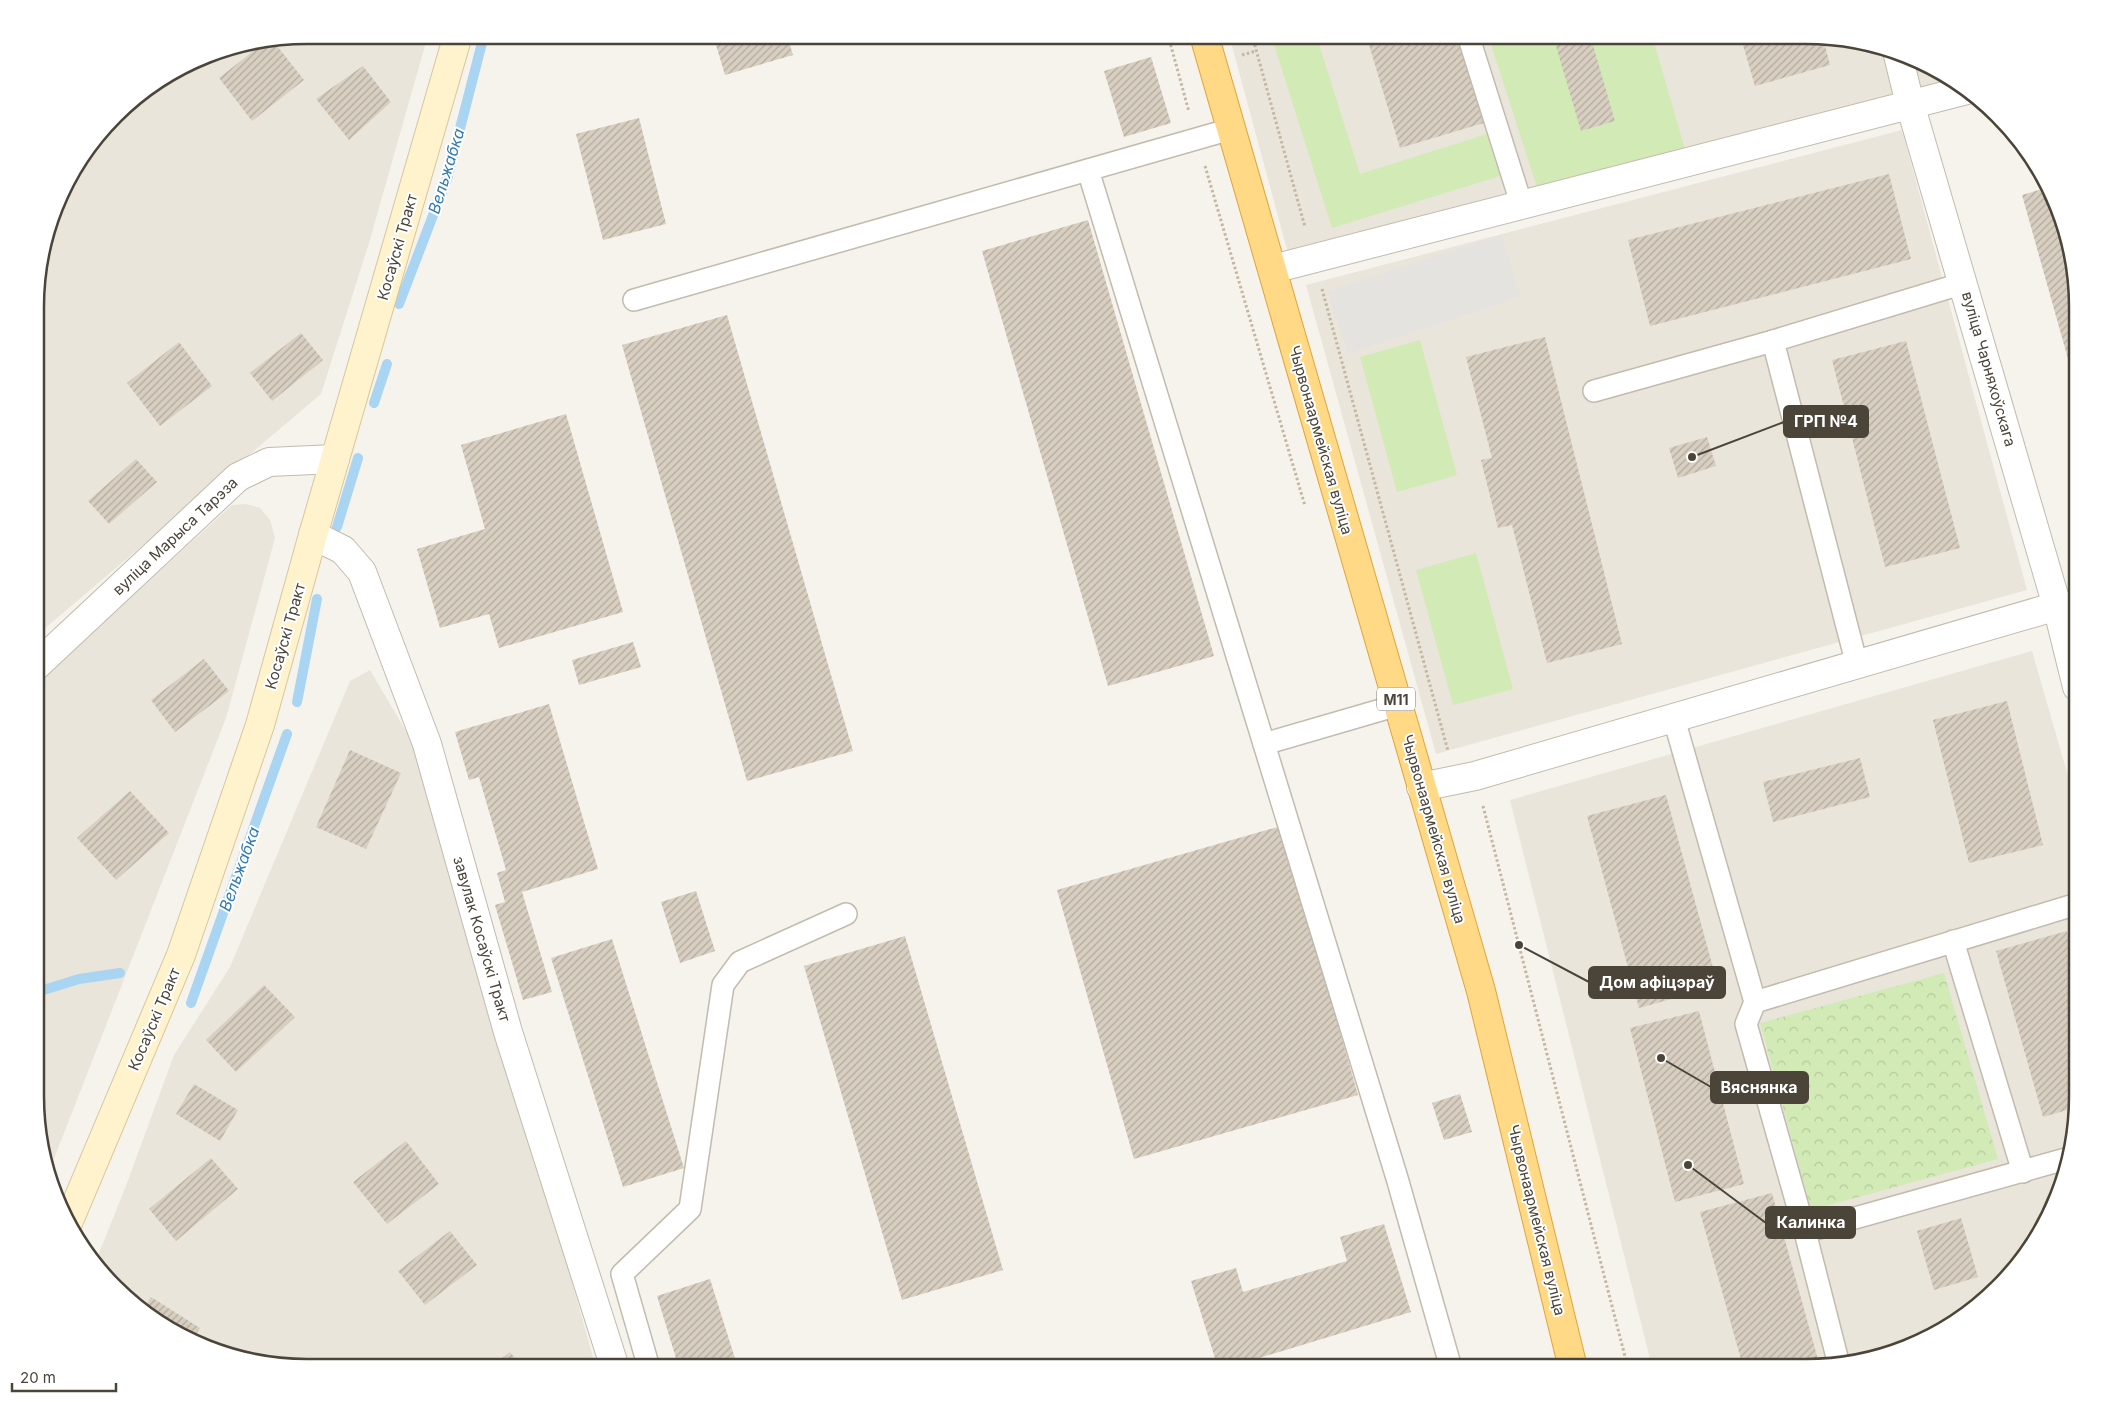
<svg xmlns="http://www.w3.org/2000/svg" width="2113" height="1403" viewBox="0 0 2113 1403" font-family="Inter,sans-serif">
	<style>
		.residential { fill: #eae5da }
		.grass { fill: #d2eab5 }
		.forest { fill: url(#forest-crowns) }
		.parking { fill: #e5e3e0 }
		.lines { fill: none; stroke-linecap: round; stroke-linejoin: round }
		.stream { stroke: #a9d4f2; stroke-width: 10 }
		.building { fill: url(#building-hatch) }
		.service-casing { stroke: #c2bbae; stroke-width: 24 }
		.minor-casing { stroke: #c2bbae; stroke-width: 30 }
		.secondary-casing { stroke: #d6c79b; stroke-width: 30 }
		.trunk-casing { stroke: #e0a43c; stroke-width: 30 }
		.path { stroke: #c4b79f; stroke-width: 3; stroke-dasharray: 2.5 2.5; stroke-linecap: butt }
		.service { stroke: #fff; stroke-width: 21 }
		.minor { stroke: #fff; stroke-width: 28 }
		.secondary { stroke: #fff3cd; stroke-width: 28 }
		.trunk { stroke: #ffd985; stroke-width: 28 }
		.labels { text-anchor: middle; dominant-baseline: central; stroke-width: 4; stroke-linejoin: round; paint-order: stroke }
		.shield { fill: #fff; stroke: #817c74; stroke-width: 1 }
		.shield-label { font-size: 14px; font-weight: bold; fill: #4b4439 }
		.street-label { font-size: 15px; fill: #4b4439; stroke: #fff }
		.water-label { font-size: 16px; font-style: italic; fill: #2e7ab2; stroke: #fff }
		.rim { fill: none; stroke: #4b4439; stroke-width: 2.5 }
		.leader { fill: none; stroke: #4b4439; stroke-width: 2 }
		.callout-dot { fill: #4b4439; stroke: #fff; stroke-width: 2 }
		.callout { fill: #4b4439; stroke: #4b4439; stroke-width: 2 }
		.callout-label { font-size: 16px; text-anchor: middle; font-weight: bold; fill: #fff }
	</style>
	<defs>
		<pattern id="forest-crowns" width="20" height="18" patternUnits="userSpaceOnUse" patternTransform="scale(1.25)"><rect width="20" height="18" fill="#d2eab5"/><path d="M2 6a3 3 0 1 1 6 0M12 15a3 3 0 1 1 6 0" fill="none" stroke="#b6ca9c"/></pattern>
		<pattern id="building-hatch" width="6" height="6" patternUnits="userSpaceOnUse" patternTransform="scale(1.25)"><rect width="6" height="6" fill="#d8cfc1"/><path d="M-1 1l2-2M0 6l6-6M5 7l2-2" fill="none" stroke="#b1aa9e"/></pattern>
	</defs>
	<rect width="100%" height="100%" fill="#f6f3ec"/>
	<!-- residential -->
	<g class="residential">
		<path d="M307,35H428L369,243L321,394L37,635V272L63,186L127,103L203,56Z"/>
		<path d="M1229,35H1806L1893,49L1956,80L1289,257Z"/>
		<path d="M1902,130L2027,590L1436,754L1306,285Z"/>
		<path d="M246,504L260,508L270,520L275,538L226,718L50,1169L37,1131V683L232,505Z"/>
		<path d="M2032,651L2077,807V1114L2063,1184L2032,1247L1986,1300L1942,1332L1877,1359L1824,1367H1652L1510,800Z"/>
		<path d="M370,670L417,750L537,1156L596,1368H307L220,1354L156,1322L114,1288L95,1263L127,1183L174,1055L230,967L350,681Z"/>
	</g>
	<!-- grass -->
	<g class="grass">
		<path d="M1271,35H1316L1360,174L1487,134L1500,176L1332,228Z"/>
		<path d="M1488,35H1652L1686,153L1537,187Z"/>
		<path d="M1420,340L1457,475L1397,492L1360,357Z"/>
		<path d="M1476,553L1513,689L1453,705L1416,570Z"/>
	</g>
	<!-- forest -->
	<path class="forest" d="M1944,973L1998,1159L1811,1210L1760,1023Z"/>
	<!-- parking -->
	<path class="parking" d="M1501,235L1521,297L1348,354L1327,291Z"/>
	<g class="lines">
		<!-- stream -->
		<g class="stream">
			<path d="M399,304L447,179L484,35"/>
			<path d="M374,403L387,364"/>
			<path d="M337,527L358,458"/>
			<path d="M297,702L317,599"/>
			<path d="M37,992L79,979L120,973"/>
			<path d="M191,1003L287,734"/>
		</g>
	</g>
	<!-- building -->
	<g class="building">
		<path d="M713,35H787L793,55L725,75Z"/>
		<path d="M1366,35H1460L1487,122L1400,148Z"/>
		<path d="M1583,35H1590L1615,121L1581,131L1555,43Z"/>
		<path d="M1740,35H1806L1823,38L1830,65L1755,86Z"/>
		<path d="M274,42L304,80L252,121L219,78L262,44Z"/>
		<path d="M1151,57L1171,123L1124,137L1104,71Z"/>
		<path d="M363,66L391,102L349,140L316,99Z"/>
		<path d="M639,118L666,224L603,240L576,134Z"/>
		<path d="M2034,161L2042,171L2069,236L2077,289V391L2022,195L2042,189Z"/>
		<path d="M1889,174L1911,259L1650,326L1628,240Z"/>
		<path d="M1088,220L1214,656L1108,686L982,251Z"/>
		<path d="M727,315L853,751L747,781L622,345Z"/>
		<path d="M301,333L323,360L272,401L250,373Z"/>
		<path d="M1545,337L1622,644L1547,663L1512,525L1498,528L1481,460L1492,458L1466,357Z"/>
		<path d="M1906,341L1960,548L1885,567L1832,360Z"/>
		<path d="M179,342L212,386L160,426L127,383Z"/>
		<path d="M566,414L623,612L499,648L489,614L440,628L417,549L485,529L461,445Z"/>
		<path d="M1707,437L1716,466L1678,478L1669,448Z"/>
		<path d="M136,459L157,482L109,524L88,501Z"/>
		<path d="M633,642L641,667L579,685L572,660Z"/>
		<path d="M204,659L229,691L175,732L151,700Z"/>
		<path d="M2007,701L2043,845L1969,863L1933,720Z"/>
		<path d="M549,704L598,869L522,892L552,992L523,1000L495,905L505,902L497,873L506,870L479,777L469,780L455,732Z"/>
		<path d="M350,750L401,773L366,849L316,827Z"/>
		<path d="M1860,758L1870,797L1773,822L1763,782Z"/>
		<path d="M130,791L169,833L116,880L77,838Z"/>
		<path d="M1666,795L1718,986L1639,1008L1587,816Z"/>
		<path d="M1281,826L1358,1095L1134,1159L1057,890Z"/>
		<path d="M696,891L715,951L680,963L661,902Z"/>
		<path d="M2067,931L2077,968V1107L2043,1117L1996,951Z"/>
		<path d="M905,936L1003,1270L902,1300L804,966Z"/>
		<path d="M612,939L684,1168L623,1187L551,958Z"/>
		<path d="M264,985L295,1017L236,1072L206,1040Z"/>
		<path d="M1699,1011L1744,1184L1675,1202L1630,1028Z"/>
		<path d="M194,1084L238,1110L220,1141L176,1114Z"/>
		<path d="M1460,1094L1472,1132L1444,1140L1432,1103Z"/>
		<path d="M406,1141L439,1184L387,1224L353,1182Z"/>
		<path d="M211,1158L238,1189L176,1241L149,1209Z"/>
		<path d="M1772,1193L1820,1367H1743L1700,1212Z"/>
		<path d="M1961,1218L1978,1277L1934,1290L1917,1231Z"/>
		<path d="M1384,1224L1411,1312L1226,1368H1218L1191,1281L1236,1268L1243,1292L1347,1261L1340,1237Z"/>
		<path d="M450,1231L477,1265L425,1305L398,1271Z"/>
		<path d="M710,1279L738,1368H679L657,1296Z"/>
		<path d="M151,1297L200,1328L193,1340L156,1322L142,1311Z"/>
		<path d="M510,1352L523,1368H489Z"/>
	</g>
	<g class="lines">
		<defs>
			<g id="service">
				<path d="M1468,35L1522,206"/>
				<path d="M1088,170L1264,744"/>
				<path d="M634,300L1231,129"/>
				<path d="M1594,391L1773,341"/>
				<path d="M2057,606L2077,600"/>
				<path d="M1857,665L1773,341L1964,283"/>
				<path d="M1398,705L1264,744L1397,1178L1451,1368"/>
				<path d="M1674,719L1755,1002"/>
				<path d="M1953,941L2023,1172"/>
				<path d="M1805,1232L2069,1158"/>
				<path d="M1839,1365L1805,1232L1746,1024L1755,1002L2077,904"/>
				<path d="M649,1368L622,1274L690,1209L723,985L740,962L846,914"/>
			</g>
			<g id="minor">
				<path d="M1897,51L1910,104L2057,606L2077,687"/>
				<path d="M1273,269L1967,90"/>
				<path d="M313,535L343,550L362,572L427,744L508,1032L615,1368"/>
				<path d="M37,665L238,477L269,462L335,459"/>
				<path d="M1421,787L1475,776L2057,606"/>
			</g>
			<path id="secondary" d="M68,1223L181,955L260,725L313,535L458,35"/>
			<path id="trunk" d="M1204,35L1481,991L1573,1368"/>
		</defs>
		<!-- service casing -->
		<use href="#service" class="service-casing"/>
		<!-- minor casing -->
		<use href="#minor" class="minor-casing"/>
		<!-- secondary casing -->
		<use href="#secondary" class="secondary-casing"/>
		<!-- trunk casing -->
		<use href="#trunk" class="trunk-casing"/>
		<!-- path -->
		<g class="path">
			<path d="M1168,35L1189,112"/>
			<path d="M1252,35L1305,227"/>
			<path d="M1242,55L1256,51"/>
			<path d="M1205,166L1305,506"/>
			<path d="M1322,289L1448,751"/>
			<path d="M1483,806L1628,1368"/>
		</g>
		<!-- service -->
		<use href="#service" class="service"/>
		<!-- minor -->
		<use href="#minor" class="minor"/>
		<!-- secondary -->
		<use href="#secondary" class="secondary"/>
		<!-- trunk -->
		<use href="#trunk" class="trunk"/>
	</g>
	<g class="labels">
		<!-- shield labels -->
		<rect class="shield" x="1377" y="687.5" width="38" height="23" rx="4"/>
		<g class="shield-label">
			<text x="1396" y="699">М11</text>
		</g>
		<!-- street labels -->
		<g class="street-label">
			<text transform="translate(397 247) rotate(-74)">Косаўскі Тракт</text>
			<text transform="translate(1989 369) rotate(74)">вуліца Чарняхоўскага</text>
			<text transform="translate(1321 440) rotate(74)">Чырвонаармейская вуліца</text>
			<text transform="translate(175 536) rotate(-43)">вуліца Марыса Тарэза</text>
			<text transform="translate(285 636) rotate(-74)">Косаўскі Тракт</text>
			<text transform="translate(1434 829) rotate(74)">Чырвонаармейская вуліца</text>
			<text transform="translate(482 939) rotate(74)">завулак Косаўскі Тракт</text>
			<text transform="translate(154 1019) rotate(-67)">Косаўскі Тракт</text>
			<text transform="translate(1537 1220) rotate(76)">Чырвонаармейская вуліца</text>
		</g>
		<!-- water labels -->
		<g class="water-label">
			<text transform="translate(446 171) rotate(-73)">Вельжабка</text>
			<text transform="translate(239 869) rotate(-70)">Вельжабка</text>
		</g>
	</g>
	<!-- crop -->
	<path d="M0 0H2113V1403H0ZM307 44H1806A263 263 0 0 1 2069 307V1096A263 263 0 0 1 1806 1359H307A263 263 0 0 1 44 1096V307A263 263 0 0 1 307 44Z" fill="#fff" fill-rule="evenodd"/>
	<path class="rim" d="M307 44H1806A263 263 0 0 1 2069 307V1096A263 263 0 0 1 1806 1359H307A263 263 0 0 1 44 1096V307A263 263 0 0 1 307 44Z"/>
	<!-- callouts -->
	<path class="leader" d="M1692 457L1784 422M1519 945L1589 982M1661 1058L1711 1087M1688 1165L1766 1223"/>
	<g class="callout-dot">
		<circle cx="1692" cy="457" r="5"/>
		<circle cx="1519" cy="945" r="5"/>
		<circle cx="1661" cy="1058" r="5"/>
		<circle cx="1688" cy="1165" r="5"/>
	</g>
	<g class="callout">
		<rect x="1784" y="406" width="84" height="31" rx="5"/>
		<rect x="1589" y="967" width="136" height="31" rx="5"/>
		<rect x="1711" y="1072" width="97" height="31" rx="5"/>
		<rect x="1766" y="1207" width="89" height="31" rx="5"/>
	</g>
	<g class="callout-label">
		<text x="1826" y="427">ГРП №4</text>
		<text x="1657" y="988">Дом афіцэраў</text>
		<text x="1759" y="1093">Вяснянка</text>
		<text x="1811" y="1228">Калинка</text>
	</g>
	<!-- scale -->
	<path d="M12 1383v8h104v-8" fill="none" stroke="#4b4439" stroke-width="2.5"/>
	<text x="20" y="1383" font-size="15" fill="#4b4439" stroke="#ffffff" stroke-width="4" paint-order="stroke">20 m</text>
</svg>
